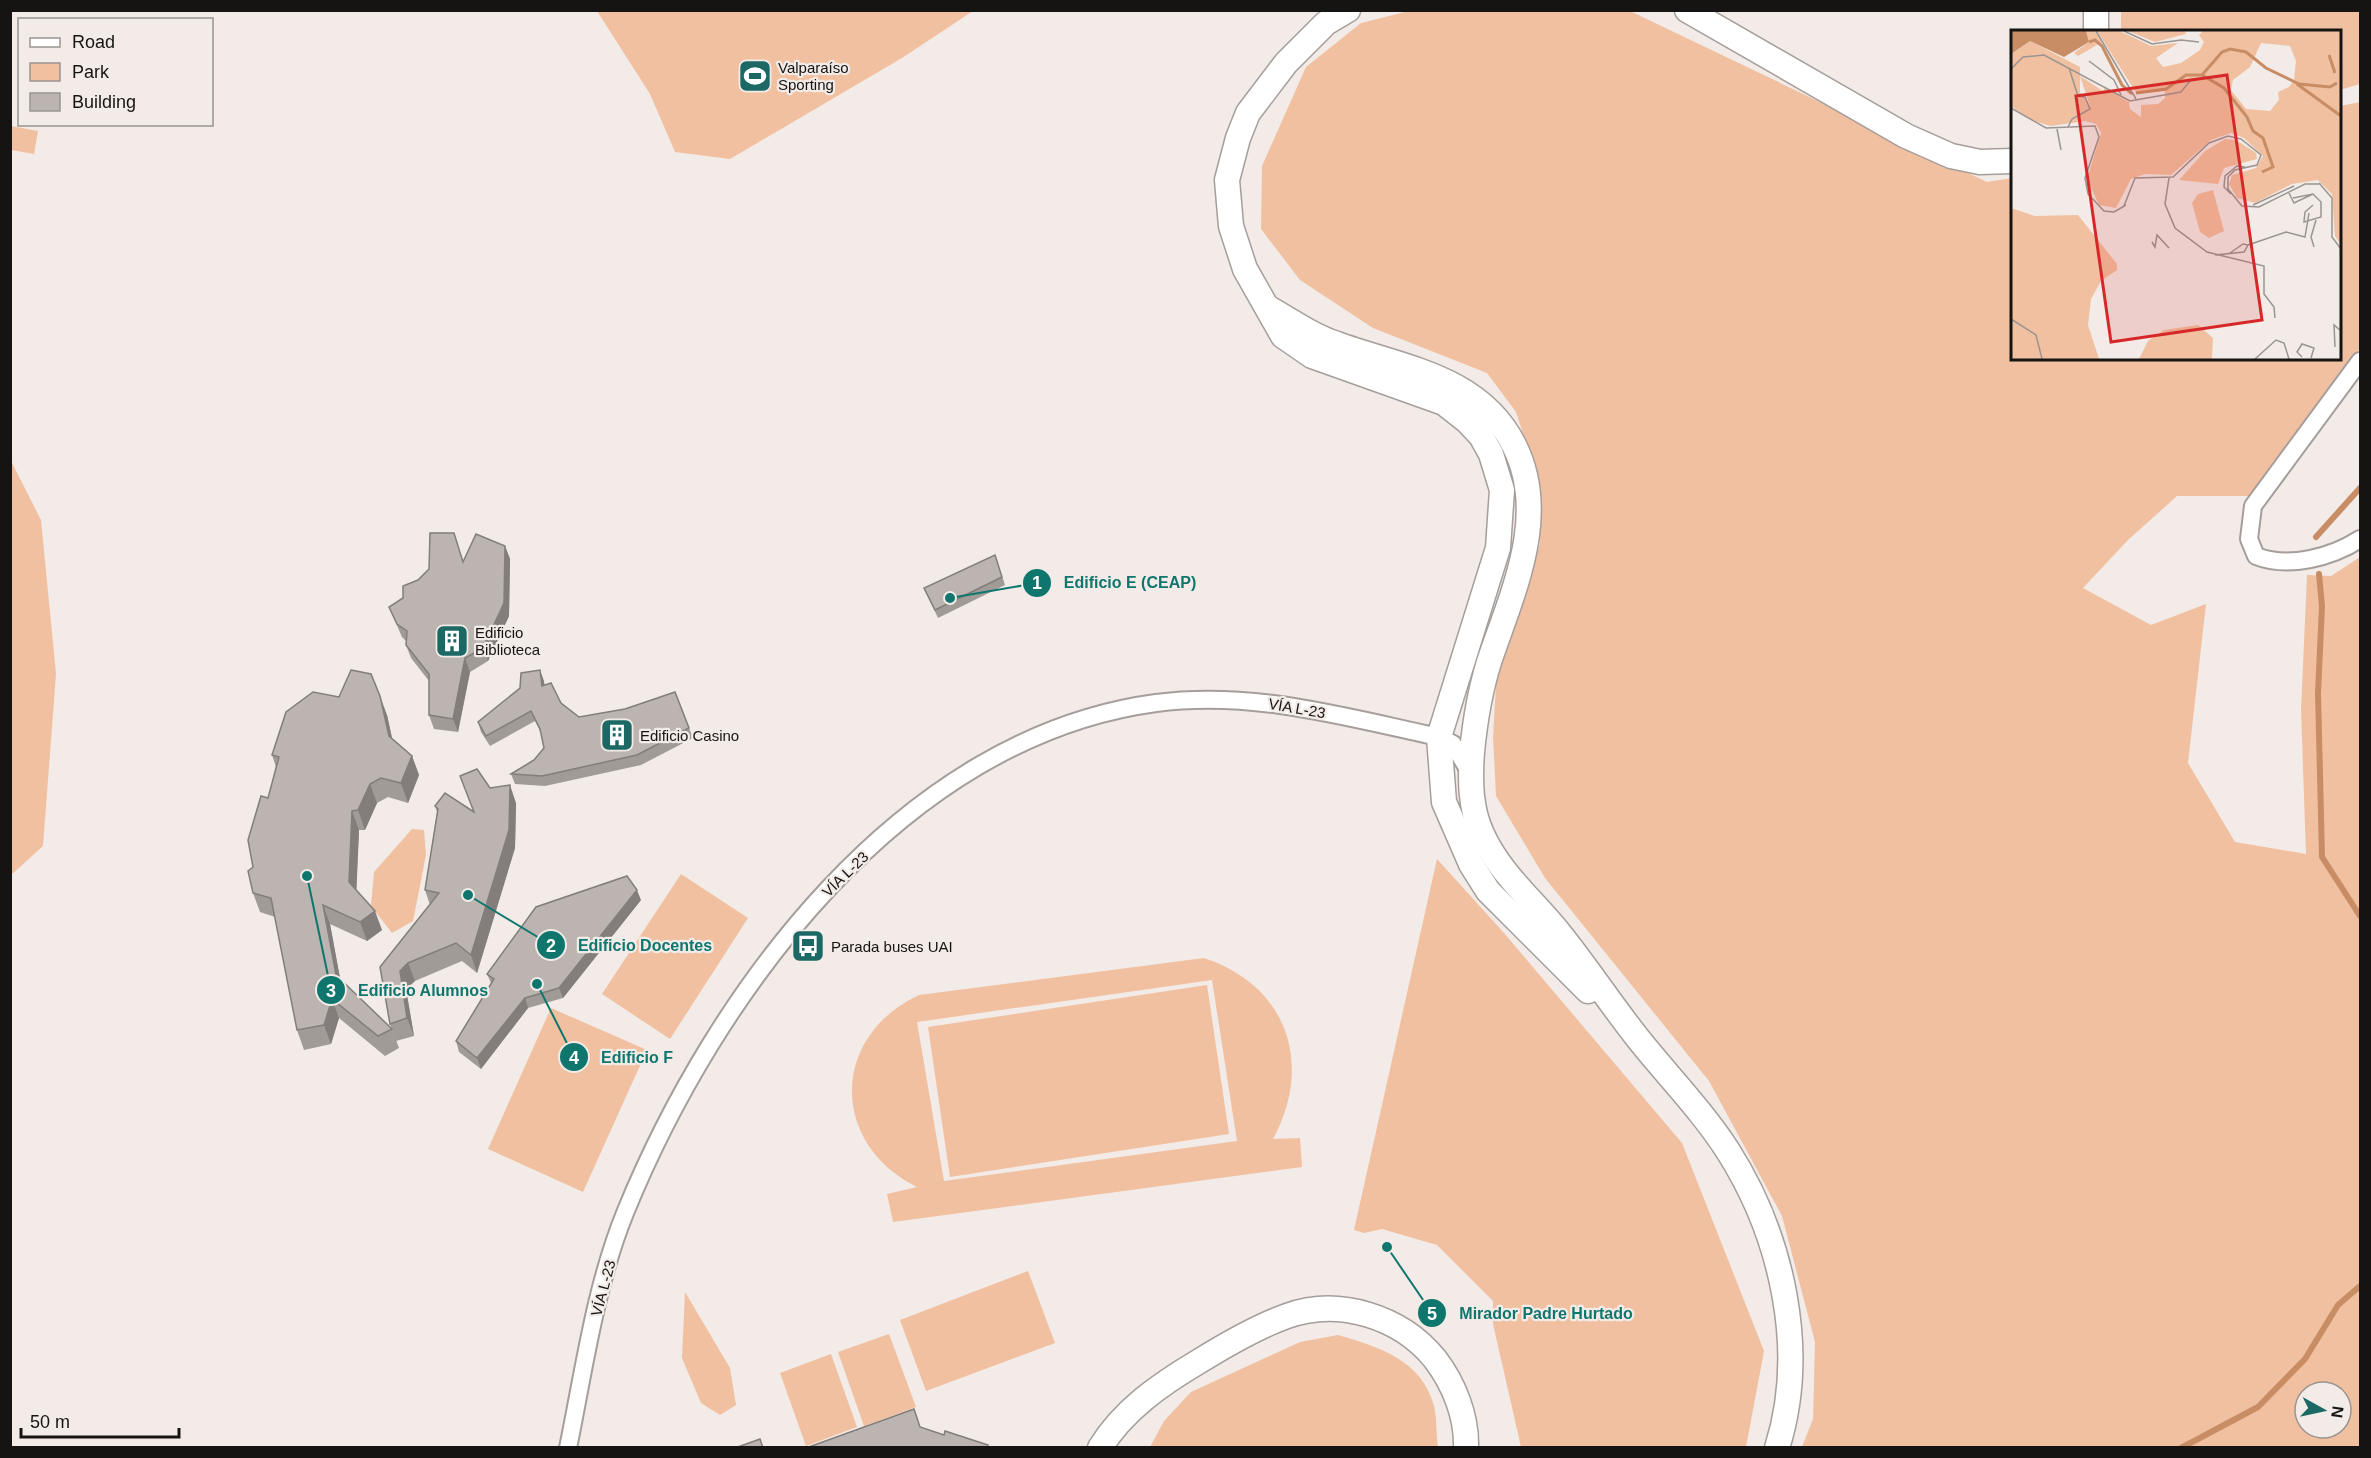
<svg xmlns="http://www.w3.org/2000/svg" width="2371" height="1458" viewBox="0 0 2371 1458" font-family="Arial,sans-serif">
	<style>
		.green { fill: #f1c0a0; fill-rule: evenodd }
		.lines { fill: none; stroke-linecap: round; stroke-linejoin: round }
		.stream { stroke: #c88d65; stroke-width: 6 }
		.minor-casing { stroke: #a59e9a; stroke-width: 20 }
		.secondary-casing { stroke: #a59e9a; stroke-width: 27 }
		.minor { stroke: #fff; stroke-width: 16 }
		.secondary { stroke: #fff; stroke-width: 24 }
		.wall { fill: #a19b97 }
		.shaded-wall { fill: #837e7b }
		.building { fill: #bbb4b0; stroke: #837e7b; stroke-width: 1.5 }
		.labels { text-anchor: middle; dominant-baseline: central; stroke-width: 4.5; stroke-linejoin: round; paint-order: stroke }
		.poi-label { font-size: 15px; fill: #161413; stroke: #f2ebe7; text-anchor: start }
		.street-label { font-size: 15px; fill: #161413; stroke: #f2ebe7 }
		.inset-river { fill: none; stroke: #c88d65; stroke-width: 3 }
		.inset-road { fill: none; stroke: #9a9592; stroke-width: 1.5 }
		.view { fill: #d62828; fill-opacity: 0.15; stroke: #d62828; stroke-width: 3 }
		.inset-edge { fill: none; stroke: #161413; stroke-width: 3 }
		.leader { fill: none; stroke: #0f766e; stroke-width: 2 }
		.callout-dot { fill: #0f766e; stroke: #f2ebe7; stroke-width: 2 }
		.mark-label { font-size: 18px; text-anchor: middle; font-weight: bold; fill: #fff }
		.callout-label { font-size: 16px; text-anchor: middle; font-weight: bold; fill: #0f766e; stroke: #f2ebe7; stroke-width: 4.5; stroke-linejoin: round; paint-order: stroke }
	</style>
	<rect width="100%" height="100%" fill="#f2ebe7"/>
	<!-- green -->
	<g class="green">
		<path d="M597,11H973L902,58L730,159L675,152L650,94Z"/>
		<path d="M1409,11H1630L1987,182L2012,178V358H2340V106L2360,102V348L2250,496H2177L2128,540L2083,588L2151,625L2206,604L2188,763L2235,842L2306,854L2301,710L2307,575L2331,576L2360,557V1447H1802L1813,1419L1815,1342L1782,1216L1709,1081L1545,878L1496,796L1493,737L1497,667L1540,544L1537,477L1516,412L1487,373L1373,328L1300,280L1261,229L1262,166L1306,67L1361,23ZM2305,1392H2341V1428H2305Z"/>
		<path d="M2121,11H2360V84L2340,90V32L2121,31Z"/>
		<path d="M11,126L38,131L34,154L11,150Z"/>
		<path d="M10,459L41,520L56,674L43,846L11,875Z"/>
		<path d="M412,829L424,830L426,855L413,921L392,933L371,906L374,872Z"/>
		<path d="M1437,859L1504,933L1682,1143L1764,1351L1746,1447H1521L1493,1324V1301L1437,1245L1382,1229L1364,1233L1354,1230Z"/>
		<path d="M681,874L748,918L670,1039L602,994Z"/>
		<path d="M1204,958C1287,985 1314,1064 1273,1139L1300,1138L1302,1167L893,1222L887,1194L917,1187C829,1143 831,1036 919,995ZM1212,980L1237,1141L944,1181L917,1022Z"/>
		<path d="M1207,985L1229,1134L950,1177L928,1027Z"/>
		<path d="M551,1008L647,1050L583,1192L488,1149Z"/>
		<path d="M1028,1271L1055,1343L926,1391L900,1320Z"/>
		<path d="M685,1292L730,1368L736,1405L720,1415L701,1403L682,1358Z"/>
		<path d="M889,1334L916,1407L864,1426L838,1352Z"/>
		<path d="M1338,1335C1379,1347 1422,1360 1434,1406C1437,1418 1436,1434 1438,1447H1150L1164,1421L1191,1392L1300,1342Z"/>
		<path d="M831,1354L857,1427L806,1446L780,1373Z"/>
	</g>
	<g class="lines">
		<!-- stream -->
		<g class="stream">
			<path d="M2316,537L2360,488"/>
			<path d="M2319,574L2322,606L2318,693L2322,857L2360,916"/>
			<path d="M2181,1448L2258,1407L2305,1359L2338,1305L2360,1286"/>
		</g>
		<defs>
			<g id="minor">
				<path d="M2360,361L2253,506L2249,539L2256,556C2289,569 2332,557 2360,539"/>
				<path d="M568,1448C584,1370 595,1287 625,1213C715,992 902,737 1156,703C1252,690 1345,717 1439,737L1453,744L1469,771"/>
			</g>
			<g id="secondary">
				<path d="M1348,10L1326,23L1286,63L1248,113L1238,138L1227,180L1231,226L1245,269L1283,336L1312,356L1444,403L1467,421L1481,436L1491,454L1502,490L1498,548L1439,737L1444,802L1471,864L1488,891L1588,991"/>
				<path d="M1687,10L1906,136L1951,156L1980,162L2012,161"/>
				<path d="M2096,10V32"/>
				<path d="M1269,308C1291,321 1313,336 1337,344C1403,368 1479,376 1514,445C1550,516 1512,593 1489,662C1480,691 1475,721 1472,752C1470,780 1470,808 1482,834C1500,874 1533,900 1560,934C1588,969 1612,1006 1640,1041C1669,1077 1703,1112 1728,1151C1782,1236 1808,1350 1777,1448"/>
				<path d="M1100,1448C1123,1410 1161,1384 1198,1362C1227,1344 1256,1327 1287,1316C1339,1297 1401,1317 1435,1359C1454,1384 1467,1416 1466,1448"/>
			</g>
		</defs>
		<!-- minor casing -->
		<use href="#minor" class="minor-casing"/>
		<!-- secondary casing -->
		<use href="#secondary" class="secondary-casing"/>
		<!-- minor -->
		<use href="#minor" class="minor"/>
		<!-- secondary -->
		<use href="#secondary" class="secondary"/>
	</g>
	<!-- wall -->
	<g class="wall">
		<path d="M505,546L510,559L509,616L488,661L470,672L458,732L434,729L429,715V681L411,658L406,645V641L402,637L389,607L464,561Z"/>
		<path d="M995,555L1005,585L938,618L924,588Z"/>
		<path d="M544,681V685L561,703L579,717L625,709L675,692L693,738L641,765L545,786L515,784L511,774L534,760L544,748L541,733L535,721L490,746L481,732L478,722Z"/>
		<path d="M339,697L387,715L392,739L412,756L419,775L408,803L388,797L377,803L365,830H359L356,890L382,930L367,941L330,924L340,979L392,1029L399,1048L385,1056L339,1018L331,1044L304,1050L297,1030L275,917L260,912L253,893V867L268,798L276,767L272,755Z"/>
		<path d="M490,788L516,803L515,848L477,973L462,961L415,981L406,989L414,1036L396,1041L390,1024L380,967L430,905L425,890L437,812L435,806L474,812Z"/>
		<path d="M641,900L563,998L528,1008L481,1069L459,1052L456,1041L491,983L487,974Z"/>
	</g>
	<!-- shaded-wall -->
	<g class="shaded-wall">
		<path d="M505,546L510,559L509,616L488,661L483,648Z"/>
		<path d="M465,658L470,672L458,732L453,719Z"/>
		<path d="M540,670L544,681L546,696L542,686Z"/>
		<path d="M380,696L387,715L396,756L389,736Z"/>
		<path d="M412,756L419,775L408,803L401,783Z"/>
		<path d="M370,784L377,803L365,830L358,810Z"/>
		<path d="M510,785L516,803L515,848L477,973L471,955Z"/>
		<path d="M352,811L359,830L356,901L349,882Z"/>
		<path d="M637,890L641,900L563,998L559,988Z"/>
		<path d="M323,905L330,924L343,994L336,975Z"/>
		<path d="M375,911L382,930L367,941L360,922Z"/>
		<path d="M408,963L415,981L406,989L414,1036L407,1018L400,971Z"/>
		<path d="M525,998L528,1008L481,1069L477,1058Z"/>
		<path d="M332,999L339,1018L331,1044L324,1025Z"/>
	</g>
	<!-- building -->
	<g class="building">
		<path d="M430,533H454L463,562L476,534L505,546L504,603L483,648L465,658L453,719L429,715V674L406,645L407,631L397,624L389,607L403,598V586L418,580L429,569Z"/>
		<path d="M995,555L1002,577L935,610L924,588Z"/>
		<path d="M351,670L371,674L380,696L389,736L412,756L401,783L381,778L370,784L358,810L352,811L349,882L375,911L360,922L323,905L336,975L392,1029L378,1036L332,999L324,1025L297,1030L271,898L253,893L248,871L253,867L248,840L261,796L268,798L279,757L272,755L286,712L313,692L339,697Z"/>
		<path d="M540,670L542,686L551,683L561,703L579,717L625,709L675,692L689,728L637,755L542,776L511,774L534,760L544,748L540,729L531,711L486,736L478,722L520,688L521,673Z"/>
		<path d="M477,769L490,788L510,785L509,830L471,955L456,943L408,963L400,971L407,1018L390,1024L380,967L439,893L425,890L438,809L435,806L445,793L474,812L460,776Z"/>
		<path d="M627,876L637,890L559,988L525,998L477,1058L456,1041L494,979L487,974L536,907Z"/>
		<path d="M914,1409L920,1427L944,1435L945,1431L988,1445L987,1448H806Z"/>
		<path d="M760,1439L763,1448H735Z"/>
	</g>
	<!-- icons -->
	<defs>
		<symbol id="stadium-square" viewBox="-11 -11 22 22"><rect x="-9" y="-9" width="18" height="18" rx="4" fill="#1b6864" stroke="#f2ebe7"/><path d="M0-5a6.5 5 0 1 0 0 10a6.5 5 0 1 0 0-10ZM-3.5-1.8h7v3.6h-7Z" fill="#fff"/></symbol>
		<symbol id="building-square" viewBox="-11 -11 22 22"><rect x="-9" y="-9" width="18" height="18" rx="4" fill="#1b6864" stroke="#f2ebe7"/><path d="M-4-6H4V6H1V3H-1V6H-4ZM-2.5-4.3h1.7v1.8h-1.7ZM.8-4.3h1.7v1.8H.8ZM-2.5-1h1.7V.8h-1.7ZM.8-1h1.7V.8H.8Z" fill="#fff"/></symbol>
		<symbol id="bus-square" viewBox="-11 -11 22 22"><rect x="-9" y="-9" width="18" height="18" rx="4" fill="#1b6864" stroke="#f2ebe7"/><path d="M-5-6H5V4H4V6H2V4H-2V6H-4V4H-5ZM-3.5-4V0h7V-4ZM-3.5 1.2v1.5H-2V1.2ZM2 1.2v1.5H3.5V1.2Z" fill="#fff"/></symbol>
	</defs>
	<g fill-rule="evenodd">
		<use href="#stadium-square" x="736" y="57" width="38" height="38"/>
		<use href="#building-square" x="433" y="622" width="38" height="38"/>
		<use href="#building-square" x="598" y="716" width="38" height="38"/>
		<use href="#bus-square" x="789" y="927" width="38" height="38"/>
	</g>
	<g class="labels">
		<!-- poi labels -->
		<g class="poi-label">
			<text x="778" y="67">Valparaíso<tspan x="778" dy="17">Sporting</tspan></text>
			<text x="475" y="632">Edificio<tspan x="475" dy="17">Biblioteca</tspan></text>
			<text x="640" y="735">Edificio Casino</text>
			<text x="831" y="946">Parada buses UAI</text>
		</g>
		<!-- street labels -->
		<g class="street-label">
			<text transform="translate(1297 708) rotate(10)">VÍA L-23</text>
			<text transform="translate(845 874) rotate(-44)">VÍA L-23</text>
			<text transform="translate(603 1288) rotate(-75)">VÍA L-23</text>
		</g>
	</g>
	<!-- overview -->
	<g transform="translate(2011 30)">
		<rect width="330" height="330" fill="#f2ebe7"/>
		<path d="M75,1H84L91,12L67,26L63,23L78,12ZM86,1H109L140,16L167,13L145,28L152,37L170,33L189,20L193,12L188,5L192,1H330V215L324,206L321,164L307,150L281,154L244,173L226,168L218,154L221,145L245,138L252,126L233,108L220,103L200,110L160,145L134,144L120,149L105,178L88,175L76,149L90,103L85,94L74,91L40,96L22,91L0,76V24L19,11L69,37V62L79,76L69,46L92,61L94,58L118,72L119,79L130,87V75L147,74L154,68V61L126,64ZM250,13L279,16L285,31L283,50L278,57L267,62L268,70L259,81L235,79L220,60L222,50L239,37ZM117,1H174L175,4L144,12ZM214,109L225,110L245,123L246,129L213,138L207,154L168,150L194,121ZM202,160L213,201L198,208L189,202L181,173L187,164ZM0,178L24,186L67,185L106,234V240L90,251L80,269L77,295L88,329H0ZM187,295L202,308L201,329H128L137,311L153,300Z" fill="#f1c0a0" fill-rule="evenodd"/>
		<path d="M0,1H75L78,12L53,27L19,11L0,24Z" fill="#c88d65"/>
		<path class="inset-river" d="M78,12L84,10L91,16L111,55L121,64M318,25L324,43M191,45L213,58L236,87L242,101L252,108L262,137L251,142M286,54L330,86M125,63L155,59L175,45H191L211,22L219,19L235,22L255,38L288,54L319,57L326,53"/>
		<path class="inset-road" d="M85,1L125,69M113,1L141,14L170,10L188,12M78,31L103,50L110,65M0,39L12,27L33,25L119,71L170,62L179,51M0,78L35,98L84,96L88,107L74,148L77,164L93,181L103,182L115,175M57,97L61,89L79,79L74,67L67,66L58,38M46,99L50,120M158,148L154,174L164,198L196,222L253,236V264L263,277L264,288M308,153L321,168V207L330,219M278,163L283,173L302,164M220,164L213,157L214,146L226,136L234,137M282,168L302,164L310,172V187L293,192L294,182L302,175M242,175L283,156M113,176L124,148L162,147L198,113L217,106L230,109L250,125L246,135L224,140L217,147V159L231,176L248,177L294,154H310M141,212L144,217L146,205L158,218M237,215L275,202L294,207L298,183M303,217L300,207L305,190M204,225L233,222L237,215L232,214L219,223M0,289L25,305L31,329M324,317L323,295L330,301M291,327L286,322L291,314L303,318L300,328M244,329L265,310L273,313L278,329"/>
		<path class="view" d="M216,45L251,290L100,312L65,66Z"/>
		<rect width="330" height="330" class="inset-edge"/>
	</g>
	<!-- callouts -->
	<path class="leader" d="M950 598L1037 583M468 895L551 945M307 876L331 990M537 984L574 1057M1387 1247L1432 1313"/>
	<g class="callout-dot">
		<circle cx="950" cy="598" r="6"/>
		<circle cx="468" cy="895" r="6"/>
		<circle cx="307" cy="876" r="6"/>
		<circle cx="537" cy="984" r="6"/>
		<circle cx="1387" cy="1247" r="6"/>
		<circle cx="1037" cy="583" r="15"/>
		<circle cx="551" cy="945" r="15"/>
		<circle cx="331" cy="990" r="15"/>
		<circle cx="574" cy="1057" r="15"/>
		<circle cx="1432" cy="1313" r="15"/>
	</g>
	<g class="mark-label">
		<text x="1037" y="589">1</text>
		<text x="551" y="952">2</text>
		<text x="331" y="997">3</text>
		<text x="574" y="1064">4</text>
		<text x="1432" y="1320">5</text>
	</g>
	<g class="callout-label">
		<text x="1130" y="588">Edificio E (CEAP)</text>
		<text x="645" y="951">Edificio Docentes</text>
		<text x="423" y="996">Edificio Alumnos</text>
		<text x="637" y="1063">Edificio F</text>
		<text x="1546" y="1319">Mirador Padre Hurtado</text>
	</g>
	<!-- border -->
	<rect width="2371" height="1458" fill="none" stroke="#161413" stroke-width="24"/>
	<!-- legend -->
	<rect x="18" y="18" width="195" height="108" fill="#f2ebe7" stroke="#9a9592" stroke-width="1.5"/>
	<rect x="30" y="38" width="30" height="9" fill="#ffffff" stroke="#9a9592" stroke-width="1.5"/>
	<text x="72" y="48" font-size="18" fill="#161413">Road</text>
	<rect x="30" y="63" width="30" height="18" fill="#f1c0a0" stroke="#9a9592" stroke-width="1.5"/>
	<text x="72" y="78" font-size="18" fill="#161413">Park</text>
	<rect x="30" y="93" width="30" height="18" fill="#bbb4b0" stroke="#9a9592" stroke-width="1.5"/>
	<text x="72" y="108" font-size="18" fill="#161413">Building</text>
	<!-- north arrow -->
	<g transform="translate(2323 1410) rotate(98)"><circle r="28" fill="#f2ebe7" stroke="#9a9592" stroke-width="1.5"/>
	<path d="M0-4.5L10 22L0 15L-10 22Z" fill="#1b6864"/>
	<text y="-9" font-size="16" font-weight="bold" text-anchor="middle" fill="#161413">N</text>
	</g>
	<!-- scale -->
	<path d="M21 1428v9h158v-9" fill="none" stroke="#161413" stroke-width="3"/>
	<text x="30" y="1428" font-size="18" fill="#161413" stroke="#f2ebe7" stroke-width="4.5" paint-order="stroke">50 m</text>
</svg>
